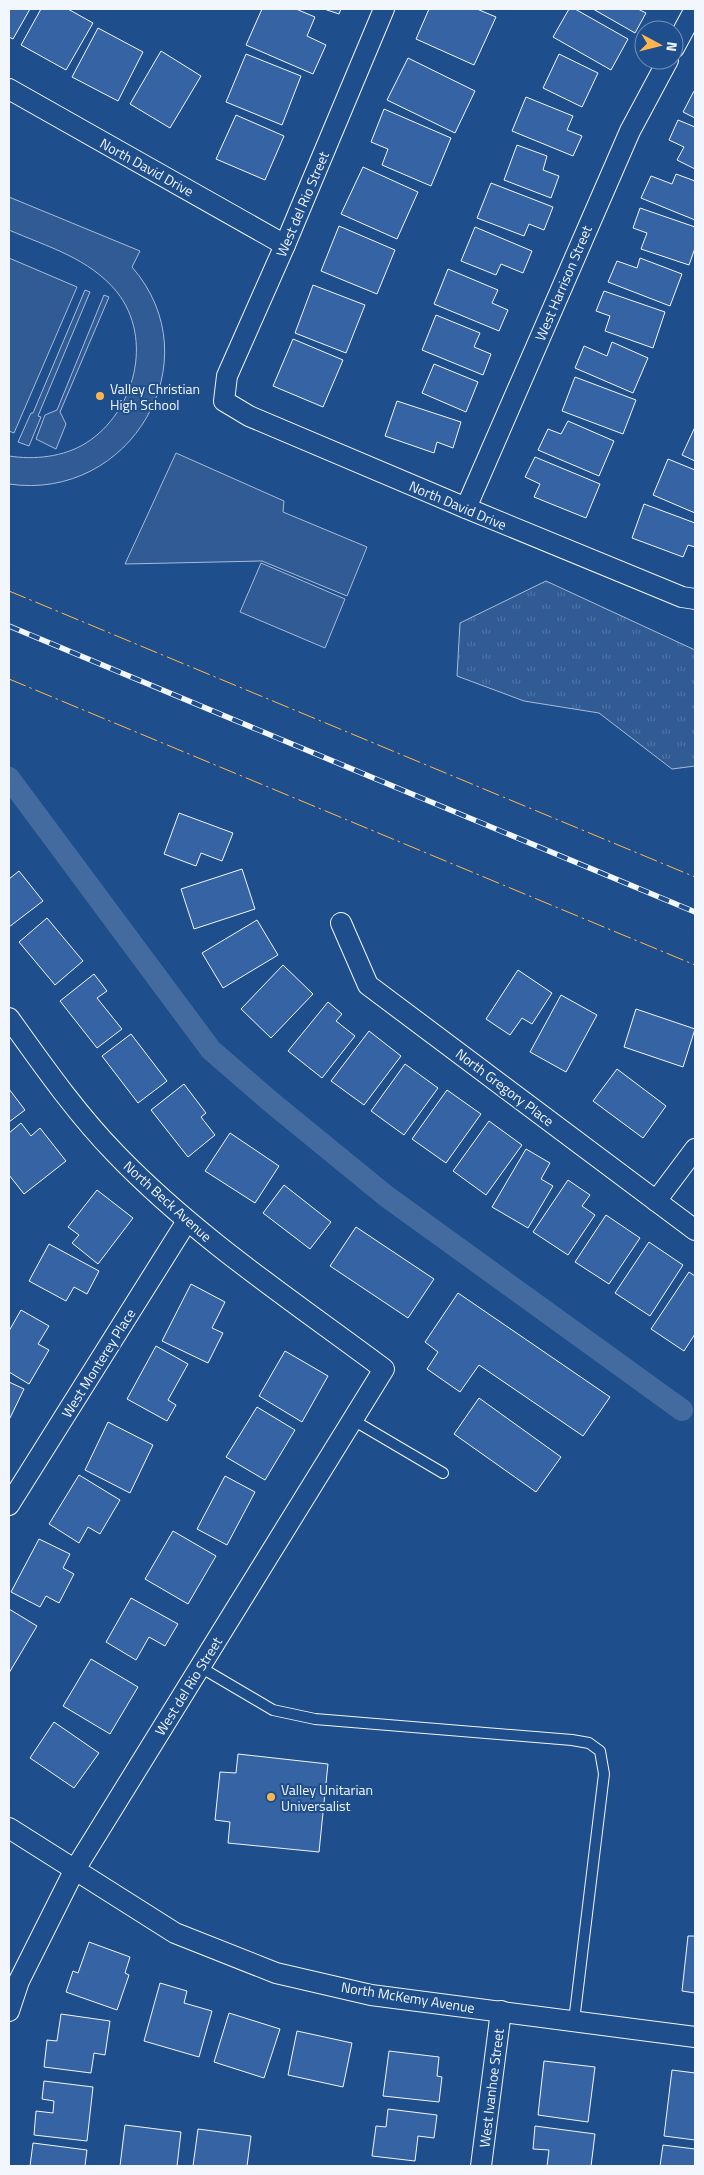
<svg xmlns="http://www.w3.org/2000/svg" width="704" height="2175" viewBox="0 0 704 2175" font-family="'Titillium Web',sans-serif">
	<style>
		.grass { fill: #305b95; stroke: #a8bbd7 }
		.park { fill: url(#park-tufts); stroke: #a8bbd7 }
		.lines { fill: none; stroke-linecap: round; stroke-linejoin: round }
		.canal { stroke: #446ba0; stroke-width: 22 }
		.building { fill: #3563a3; stroke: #f2f6ff }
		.service-casing { stroke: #f2f6ff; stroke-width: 12 }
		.minor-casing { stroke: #f2f6ff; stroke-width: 22 }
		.service { stroke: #1f4e8c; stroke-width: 10 }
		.minor { stroke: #1f4e8c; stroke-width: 20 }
		.rail-casing { stroke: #f2f6ff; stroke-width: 5.5 }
		.rail { stroke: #1f4e8c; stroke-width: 4; stroke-dasharray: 11; stroke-linecap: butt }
		.power { stroke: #ffb74d; stroke-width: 1; stroke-dasharray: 18 4 2.5 4; stroke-linecap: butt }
		.poi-dot { fill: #ffb74d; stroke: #1f4e8c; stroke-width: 2 }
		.labels { text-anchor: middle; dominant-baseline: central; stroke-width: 4; stroke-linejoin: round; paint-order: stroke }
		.street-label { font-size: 14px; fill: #f2f6ff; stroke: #1f4e8c }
		.poi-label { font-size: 14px; fill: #f2f6ff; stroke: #1f4e8c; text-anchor: start }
	</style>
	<defs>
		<pattern id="park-tufts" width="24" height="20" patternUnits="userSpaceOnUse" patternTransform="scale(1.25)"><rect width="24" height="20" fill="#305b95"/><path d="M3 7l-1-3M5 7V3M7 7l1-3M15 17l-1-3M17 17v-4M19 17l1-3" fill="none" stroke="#4e73a5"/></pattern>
	</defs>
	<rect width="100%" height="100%" fill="#1f4e8c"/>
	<!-- grass -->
	<g class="grass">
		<path d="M9,197L140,251L132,267C214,361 130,502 9,484V456C34,460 64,457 86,443C135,412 154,339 117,292C89,258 48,247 9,230Z"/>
		<path d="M9,258L77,287L14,433L9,431Z"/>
		<path d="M85,290L90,292L38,416L41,417L29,446L18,442L31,413H33Z"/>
		<path d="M104,295L109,297L60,412L66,424L56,449L36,439L45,415L57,410Z"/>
		<path d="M176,453L284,501L283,512L367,547L347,596L262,561L125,564Z"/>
		<path d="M261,563L345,599L325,648L240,612Z"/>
	</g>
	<!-- park -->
	<path class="park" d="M546,581L695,650V766L672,769L599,713L524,701L457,676L460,623Z"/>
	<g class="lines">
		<!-- canal -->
		<path class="canal" d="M9,778L211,1050L271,1102L386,1196L682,1410"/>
	</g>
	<!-- building -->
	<g class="building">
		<path d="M9,9H30L13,39L9,37Z"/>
		<path d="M41,9H68L93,23L66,70L21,45Z"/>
		<path d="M262,9H296L315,17L307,36L326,45L313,74L246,45Z"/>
		<path d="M324,9H341L339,14Z"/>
		<path d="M429,9H477L496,17L474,65L416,39Z"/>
		<path d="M569,9H575L628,39L611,70L553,37Z"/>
		<path d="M593,9H638L646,13L635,33Z"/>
		<path d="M98,28L143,52L118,101L72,77Z"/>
		<path d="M161,51L201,76L170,128L130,104Z"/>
		<path d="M246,54L301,76L282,125L226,102Z"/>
		<path d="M559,54L598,73L582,107L543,88Z"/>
		<path d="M408,58L475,91L455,133L387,100Z"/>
		<path d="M694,91L695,92V118L683,112Z"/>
		<path d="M526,97L573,116L567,130L582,136L573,156L512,131Z"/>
		<path d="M384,109L451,138L431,186L382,165L388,149L371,142Z"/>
		<path d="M236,115L284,136L265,180L216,159Z"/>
		<path d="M678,120L695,127V169L677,160L684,147L669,140Z"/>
		<path d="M517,145L547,156L543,170L559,176L551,198L504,180Z"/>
		<path d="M363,167L418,192L397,239L341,214Z"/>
		<path d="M676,174L695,181V220L641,198L651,176L672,184Z"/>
		<path d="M491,183L553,207L544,230L529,224L524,236L477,218Z"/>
		<path d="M640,208L695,227V248L689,265L641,249L647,233L633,228Z"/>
		<path d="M339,226L395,250L377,294L321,271Z"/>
		<path d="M475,227L532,251L523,273L501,264L496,275L461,261Z"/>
		<path d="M640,258L682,274L670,306L608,282L617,261L637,268Z"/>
		<path d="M448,269L498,290L492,303L508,310L499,331L434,304Z"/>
		<path d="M313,285L365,305L346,353L295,333Z"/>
		<path d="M604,291L665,312L653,348L605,331L610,316L596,311Z"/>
		<path d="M436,315L480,333L474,347L491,354L483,375L422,350Z"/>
		<path d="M293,339L343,360L323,407L273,386Z"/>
		<path d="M612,342L648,358L633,393L575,368L584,346L607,356Z"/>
		<path d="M434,364L478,382L466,412L422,393Z"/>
		<path d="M575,377L636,400L623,434L562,411Z"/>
		<path d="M397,401L461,422L453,448L437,442L434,453L385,436Z"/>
		<path d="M568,421L614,441L599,476L538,450L548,429L561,434Z"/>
		<path d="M695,427V461L682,455Z"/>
		<path d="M535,457L600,484L586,518L534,497L540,484L525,477Z"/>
		<path d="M668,459L695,470V513L653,495Z"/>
		<path d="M644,504L695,523V547L688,545L683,557L632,538Z"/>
		<path d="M179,813L233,833L222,861L201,853L196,866L164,854Z"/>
		<path d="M242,869L255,909L194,929L181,889Z"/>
		<path d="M19,871L43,901L9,927V879Z"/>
		<path d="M47,918L83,961L55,985L19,942Z"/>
		<path d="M257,920L278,955L223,988L202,953Z"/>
		<path d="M283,965L313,994L271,1038L241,1009Z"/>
		<path d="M518,970L552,993L532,1024L522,1018L510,1035L486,1019Z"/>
		<path d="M94,974L107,991L97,998L122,1029L97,1048L60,1001Z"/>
		<path d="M561,995L597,1015L566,1072L530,1052Z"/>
		<path d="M328,1002L342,1014L336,1021L355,1036L322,1078L288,1051Z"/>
		<path d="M636,1009L695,1029L683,1067L624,1047Z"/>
		<path d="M369,1031L401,1056L364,1105L331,1081Z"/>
		<path d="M131,1034L167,1081L138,1103L102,1056Z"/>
		<path d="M405,1064L438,1088L404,1135L371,1111Z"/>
		<path d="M617,1069L666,1106L643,1138L593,1101Z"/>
		<path d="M184,1084L206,1113L201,1117L215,1135L188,1157L151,1110Z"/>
		<path d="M9,1089L25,1110L9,1122Z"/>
		<path d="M447,1090L481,1114L446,1163L412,1139Z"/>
		<path d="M489,1121L522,1145L486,1195L453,1171Z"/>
		<path d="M21,1123L31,1136L40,1128L66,1161L24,1194L9,1175V1133Z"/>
		<path d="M230,1133L279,1166L255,1203L205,1171Z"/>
		<path d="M526,1149L550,1163L541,1179L553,1186L528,1228L492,1207Z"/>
		<path d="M568,1180L590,1195L582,1206L595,1215L568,1255L533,1232Z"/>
		<path d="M284,1185L331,1222L310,1249L263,1213Z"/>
		<path d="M97,1190L133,1218L98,1264L72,1243L79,1235L68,1227Z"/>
		<path d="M606,1215L640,1238L609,1284L575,1262Z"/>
		<path d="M356,1227L434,1279L408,1318L330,1266Z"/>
		<path d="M649,1242L683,1265L650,1316L615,1293Z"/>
		<path d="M49,1244L99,1271L87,1294L74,1287L66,1301L29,1281Z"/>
		<path d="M689,1272L695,1276V1334L684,1351L651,1329Z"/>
		<path d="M191,1284L225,1302L212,1328L223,1333L208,1363L162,1341Z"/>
		<path d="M458,1293L610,1397L583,1436L479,1365L460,1392L427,1369L438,1352L425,1342Z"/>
		<path d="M21,1310L49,1326L38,1344L49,1350L29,1384L9,1372V1331Z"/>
		<path d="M156,1346L188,1364L168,1400L176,1405L167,1421L127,1399Z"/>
		<path d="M285,1351L328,1376L302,1422L259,1396Z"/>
		<path d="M9,1382L24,1389L10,1418L9,1417Z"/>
		<path d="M479,1398L561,1457L536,1492L454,1434Z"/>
		<path d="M257,1407L295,1430L265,1480L226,1457Z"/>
		<path d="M108,1422L153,1445L130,1493L85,1470Z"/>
		<path d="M79,1475L120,1500L100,1534L88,1527L79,1543L49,1524Z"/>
		<path d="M225,1476L255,1492L227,1545L197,1529Z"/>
		<path d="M173,1531L216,1556L188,1604L145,1579Z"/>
		<path d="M39,1539L70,1554L63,1568L74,1574L59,1603L46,1596L40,1607L11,1592Z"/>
		<path d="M131,1598L178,1624L165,1646L149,1637L136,1660L106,1642Z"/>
		<path d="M9,1609L37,1626L9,1673Z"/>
		<path d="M91,1659L138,1687L110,1734L63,1706Z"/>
		<path d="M54,1722L99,1753L74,1788L30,1758Z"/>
		<path d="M238,1754L328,1764L319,1852L228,1843L230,1822L215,1820L220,1772L236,1773Z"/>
		<path d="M688,1936H695V1993L682,1991Z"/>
		<path d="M89,1942L130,1957L125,1973L129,1975L117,2010L66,1992L73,1971L78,1973Z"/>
		<path d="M160,1983L187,1991L184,2003L212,2011L199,2057L144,2041Z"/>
		<path d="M229,2013L280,2029L264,2078L214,2062Z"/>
		<path d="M61,2014L110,2021L105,2055L94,2053L91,2073L44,2067L47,2040L57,2041Z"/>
		<path d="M297,2031L352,2043L343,2087L288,2075Z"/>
		<path d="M389,2051L439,2057L437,2076L442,2077L439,2102L383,2096Z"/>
		<path d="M544,2061L595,2067L588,2122L538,2115Z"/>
		<path d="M672,2070L695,2073V2140L664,2136Z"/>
		<path d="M44,2081L93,2087L87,2141L34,2135L36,2111L53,2113L54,2101L42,2099Z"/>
		<path d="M388,2109L437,2115L434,2138L418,2136L415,2161L372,2156L376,2126L386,2127Z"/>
		<path d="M125,2125L181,2132L177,2166H120Z"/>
		<path d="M535,2126L595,2134L591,2166H547L549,2150L533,2149Z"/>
		<path d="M198,2129L251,2136L247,2166H193Z"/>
		<path d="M33,2143L87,2150L85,2166H30Z"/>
		<path d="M663,2145L695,2149V2166H660Z"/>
	</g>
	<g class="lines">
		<defs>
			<g id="service">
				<path d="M353,1420L443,1473"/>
				<path d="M200,1667L273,1710L315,1719L572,1740L589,1743L600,1751L604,1774L574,2021"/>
			</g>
			<g id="minor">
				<path d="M384,9L285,245L227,376L224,401L249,416L466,508L682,597L695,599"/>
				<path d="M674,48L695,9"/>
				<path d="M9,89L285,245"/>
				<path d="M466,508L630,131L668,60"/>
				<path d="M341,923L368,985L695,1230"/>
				<path d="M9,1018C42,1064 76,1113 116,1154C196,1237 293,1301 384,1369L74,1871L19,1981L9,2011"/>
				<path d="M656,1201L695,1149"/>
				<path d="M9,1505L187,1221"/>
				<path d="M9,1828L175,1933L276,1973L371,1995L695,2037"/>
				<path d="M481,2166L501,2011"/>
			</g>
		</defs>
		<!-- service casing -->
		<use href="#service" class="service-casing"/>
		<!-- minor casing -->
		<use href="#minor" class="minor-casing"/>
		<!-- service -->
		<use href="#service" class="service"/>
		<!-- minor -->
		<use href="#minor" class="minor"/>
		<defs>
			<path id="rail" d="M9,626L695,912"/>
		</defs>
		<!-- rail casing -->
		<use href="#rail" class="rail-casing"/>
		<!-- rail -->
		<use href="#rail" class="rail"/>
		<!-- power -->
		<g class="power">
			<path d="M9,591L695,877"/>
			<path d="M9,679L695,965"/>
		</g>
	</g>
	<!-- markers -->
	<g class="poi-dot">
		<circle cx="100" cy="396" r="5"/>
		<circle cx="271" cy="1797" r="5"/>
	</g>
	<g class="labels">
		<!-- street labels -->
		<g class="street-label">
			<text transform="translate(147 167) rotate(29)">North David Drive</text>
			<text transform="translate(302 204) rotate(-67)">West del Rio Street</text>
			<text transform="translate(563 283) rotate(-67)">West Harrison Street</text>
			<text transform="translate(458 505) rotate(23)">North David Drive</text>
			<text transform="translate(505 1087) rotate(37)">North Gregory Place</text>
			<text transform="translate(168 1201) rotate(42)">North Beck Avenue</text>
			<text transform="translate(98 1363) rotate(-58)">West Monterey Place</text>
			<text transform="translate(188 1686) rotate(-58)">West del Rio Street</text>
			<text transform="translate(408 1997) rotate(9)">North McKemy Avenue</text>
			<text transform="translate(491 2088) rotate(-83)">West Ivanhoe Street</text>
		</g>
		<!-- poi labels -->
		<g class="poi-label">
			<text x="110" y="388">Valley Christian<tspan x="110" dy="16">High School</tspan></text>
			<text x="281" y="1789">Valley Unitarian<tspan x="281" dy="16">Universalist</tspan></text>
		</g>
	</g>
	<!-- border -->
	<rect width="704" height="2175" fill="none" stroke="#f2f6ff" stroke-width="20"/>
	<!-- north arrow -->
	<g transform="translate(659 45) rotate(97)"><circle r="24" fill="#1f4e8c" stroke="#7391ba"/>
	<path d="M0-4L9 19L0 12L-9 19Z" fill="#ffb74d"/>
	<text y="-8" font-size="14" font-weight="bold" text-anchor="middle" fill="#f2f6ff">N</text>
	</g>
</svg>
